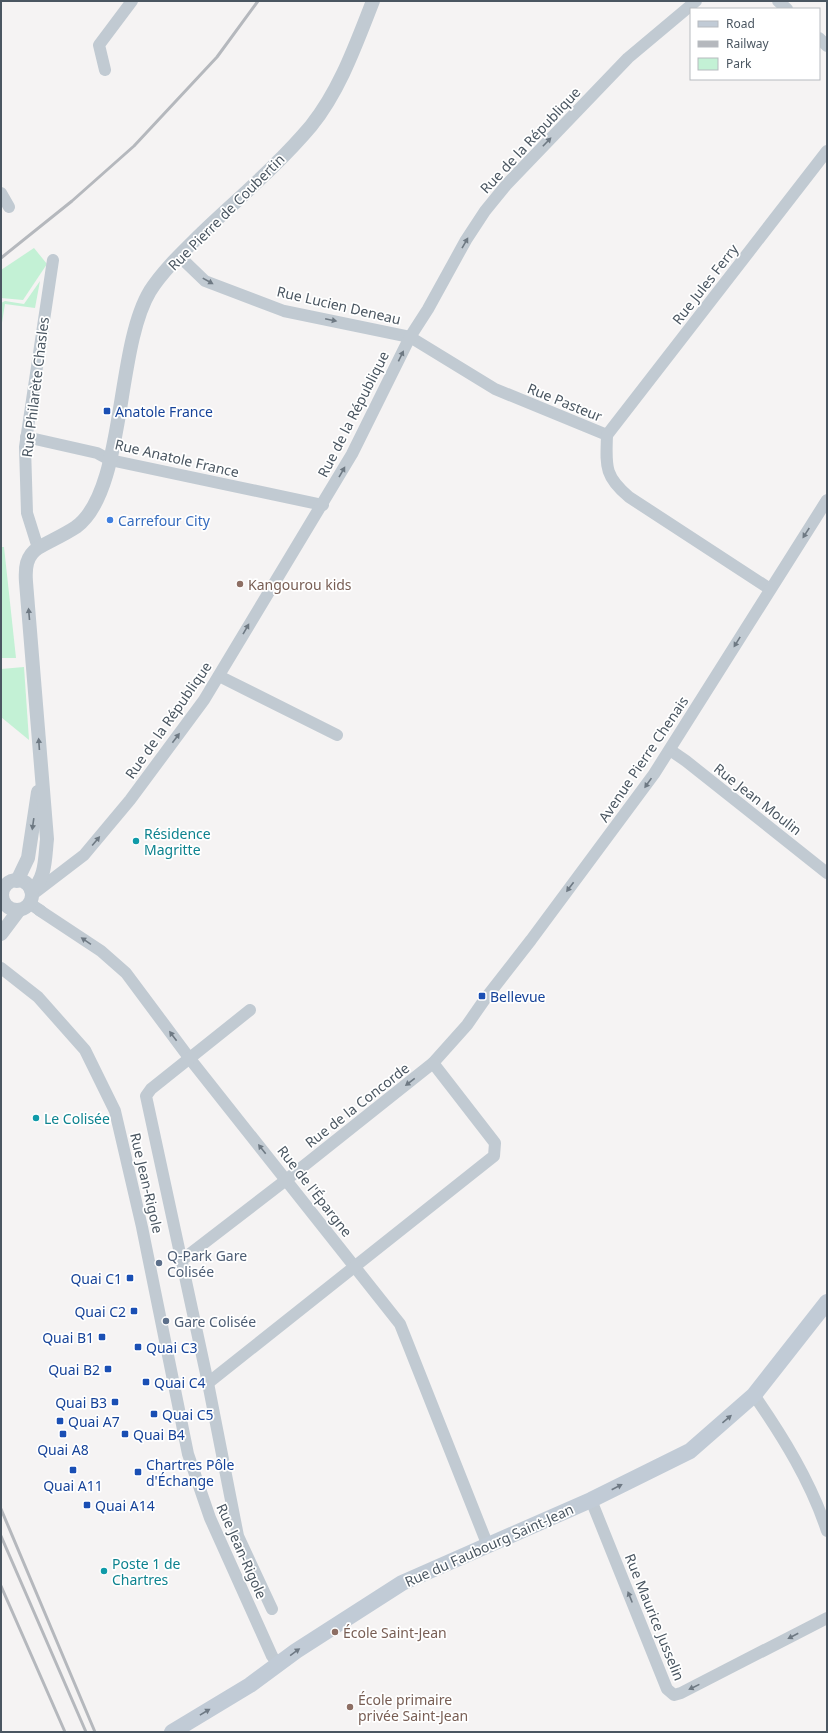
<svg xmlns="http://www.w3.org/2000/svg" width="828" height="1733" viewBox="0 0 828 1733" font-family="'Noto Sans',sans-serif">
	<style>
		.green { fill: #c3f1d5 }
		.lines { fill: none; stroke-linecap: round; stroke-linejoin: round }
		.minor { stroke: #c1cad2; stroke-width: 12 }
		.tertiary { stroke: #c1cad2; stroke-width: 14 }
		.secondary { stroke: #c1cbd6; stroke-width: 16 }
		.rail { stroke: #b5b8bd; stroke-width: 3 }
		.oneway { fill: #6e7983 }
		.oneway2 { fill: #6e7984 }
		.transit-dot { fill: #1a4fb4; stroke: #fff; stroke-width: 1.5 }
		.shop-dot { fill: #3f7fe0; stroke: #fff; stroke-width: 1.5 }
		.education-dot { fill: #8d6e63; stroke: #fff; stroke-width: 1.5 }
		.culture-dot { fill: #0f9aa8; stroke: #fff; stroke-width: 1.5 }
		.service-dot { fill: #5c6f8a; stroke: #fff; stroke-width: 1.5 }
		.labels { text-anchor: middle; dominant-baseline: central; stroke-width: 3.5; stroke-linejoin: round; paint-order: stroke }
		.street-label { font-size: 14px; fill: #4a5661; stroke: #fff }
		.transit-label { font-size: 14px; fill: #164399; stroke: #fff; text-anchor: start }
		.shop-label { font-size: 14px; fill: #366cbe; stroke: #fff; text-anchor: start }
		.education-label { font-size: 14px; fill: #785e54; stroke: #fff; text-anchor: start }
		.culture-label { font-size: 14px; fill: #0d838f; stroke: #fff; text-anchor: start }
		.service-label { font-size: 14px; fill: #4e5e75; stroke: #fff; text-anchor: start }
	</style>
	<rect width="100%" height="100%" fill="#f5f3f3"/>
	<!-- green -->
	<g class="green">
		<path d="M34,248L47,264L23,300L1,298V270Z"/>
		<path d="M40,281L35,308L5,304L1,329V303L5,301L24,304Z"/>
		<path d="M1,547H4L16,658H1Z"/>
		<path d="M24,667L29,740L1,717V669Z"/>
	</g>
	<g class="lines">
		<!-- minor -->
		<g class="minor">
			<path d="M778,1L787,9"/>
			<path d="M819,38L827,46"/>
			<path d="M105,70L99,45L132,1"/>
			<path d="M1,193L9,207"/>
			<path d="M179,256L205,281L284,311L410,337L495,389L607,435C606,466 604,476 629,497L770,589"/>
			<path d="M607,435L827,151"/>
			<path d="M26,437L97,453L110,460L323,505"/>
			<path d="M38,548L27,513L25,447L53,260"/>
			<path d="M219,676L337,735"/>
			<path d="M670,750L686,761L827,873"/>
			<path d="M33,894L84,855L130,800L204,700L352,454L410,337L428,309L466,240L485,211L507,184L628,58L696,1"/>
			<path d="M29,903L41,911"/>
			<path d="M39,910L101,951L126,973L190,1059L400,1324L488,1546"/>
			<path d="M1,968L38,997L85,1050L115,1111L142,1227L188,1454L210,1518L272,1656L278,1664"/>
			<path d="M250,1010L151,1089L146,1096L208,1383L238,1536L272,1609"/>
			<path d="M182,1260L286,1180L433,1063L467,1025L485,999L531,940L654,774L827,500"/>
			<path d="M208,1383L494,1156L495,1143L433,1063"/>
			<path d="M754,1395C783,1437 811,1482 827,1531"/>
			<path d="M591,1500L667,1689L674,1695L681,1693L827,1618"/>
		</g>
		<!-- tertiary -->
		<g class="tertiary">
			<circle cx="17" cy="895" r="15"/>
			<path d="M17,881L28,858L38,792"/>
			<path d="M31,890C46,881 45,856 47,839L26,582C25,568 26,556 38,548C50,541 64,535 76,527C126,491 115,349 150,291C164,269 185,250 203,232C239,198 279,164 311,126C340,90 356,44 373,1"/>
			<path d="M1,934L19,910"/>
		</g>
		<!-- secondary -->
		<path class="secondary" d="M172,1732L250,1685L296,1651L402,1583L591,1500L690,1451L754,1395L827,1302"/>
		<!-- rail -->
		<g class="rail">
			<path d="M1,258L72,201L134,146L217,57L258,1"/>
			<path d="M1,1509L95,1732"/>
			<path d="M1,1536L86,1732"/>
			<path d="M1,1586L65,1732"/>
		</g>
	</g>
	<!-- one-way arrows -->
	<defs><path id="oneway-solid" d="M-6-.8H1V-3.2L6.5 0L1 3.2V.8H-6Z"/></defs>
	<g class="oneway">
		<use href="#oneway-solid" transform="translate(547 142) rotate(-46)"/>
		<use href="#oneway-solid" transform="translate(465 243) rotate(-60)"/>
		<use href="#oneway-solid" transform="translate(208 281) rotate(29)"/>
		<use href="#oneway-solid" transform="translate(331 320) rotate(12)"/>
		<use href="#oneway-solid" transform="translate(401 356) rotate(-64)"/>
		<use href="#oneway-solid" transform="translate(342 472) rotate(-60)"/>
		<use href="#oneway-solid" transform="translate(806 533) rotate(123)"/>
		<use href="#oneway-solid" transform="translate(29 614) rotate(-95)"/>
		<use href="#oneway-solid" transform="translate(246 629) rotate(-60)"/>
		<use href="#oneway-solid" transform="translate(737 642) rotate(122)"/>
		<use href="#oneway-solid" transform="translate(176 738) rotate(-53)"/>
		<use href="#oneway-solid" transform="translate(39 744) rotate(-94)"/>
		<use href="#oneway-solid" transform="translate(648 783) rotate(125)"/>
		<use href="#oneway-solid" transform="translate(33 824) rotate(98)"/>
		<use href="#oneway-solid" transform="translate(96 841) rotate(-50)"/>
		<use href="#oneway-solid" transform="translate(570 887) rotate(127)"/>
		<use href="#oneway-solid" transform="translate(86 941) rotate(-146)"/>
		<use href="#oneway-solid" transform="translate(173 1036) rotate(-127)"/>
		<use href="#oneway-solid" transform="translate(410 1082) rotate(142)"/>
		<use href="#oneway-solid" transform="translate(262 1149) rotate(-128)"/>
		<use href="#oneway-solid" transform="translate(630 1597) rotate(-112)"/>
		<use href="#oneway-solid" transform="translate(793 1636) rotate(152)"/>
		<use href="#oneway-solid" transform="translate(694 1687) rotate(154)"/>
	</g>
	<g class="oneway2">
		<use href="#oneway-solid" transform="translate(727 1419) rotate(-40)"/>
		<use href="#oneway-solid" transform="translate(617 1487) rotate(-27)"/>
		<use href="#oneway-solid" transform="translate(295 1652) rotate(-36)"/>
		<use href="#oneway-solid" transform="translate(205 1712) rotate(-31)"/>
	</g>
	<!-- markers -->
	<g class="transit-dot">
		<rect x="103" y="407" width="8" height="8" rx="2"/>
		<rect x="478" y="992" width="8" height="8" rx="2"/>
		<rect x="126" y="1274" width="8" height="8" rx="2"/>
		<rect x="130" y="1307" width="8" height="8" rx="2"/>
		<rect x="98" y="1333" width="8" height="8" rx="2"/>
		<rect x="134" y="1343" width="8" height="8" rx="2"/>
		<rect x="104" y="1365" width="8" height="8" rx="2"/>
		<rect x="142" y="1378" width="8" height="8" rx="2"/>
		<rect x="111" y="1398" width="8" height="8" rx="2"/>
		<rect x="150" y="1410" width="8" height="8" rx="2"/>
		<rect x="56" y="1417" width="8" height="8" rx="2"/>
		<rect x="59" y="1430" width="8" height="8" rx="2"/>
		<rect x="121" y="1430" width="8" height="8" rx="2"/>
		<rect x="69" y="1466" width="8" height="8" rx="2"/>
		<rect x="134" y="1468" width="8" height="8" rx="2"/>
		<rect x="83" y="1501" width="8" height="8" rx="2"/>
	</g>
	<circle class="shop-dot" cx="110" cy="520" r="4"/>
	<g class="education-dot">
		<circle cx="240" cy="584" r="4"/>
		<circle cx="335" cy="1632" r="4"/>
		<circle cx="350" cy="1707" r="4"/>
	</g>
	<g class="culture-dot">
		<circle cx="136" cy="841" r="4"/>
		<circle cx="36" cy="1118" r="4"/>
		<circle cx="104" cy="1571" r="4"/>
	</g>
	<g class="service-dot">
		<circle cx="159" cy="1263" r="4"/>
		<circle cx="166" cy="1321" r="4"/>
	</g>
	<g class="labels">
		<!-- street labels -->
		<g class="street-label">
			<text transform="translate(530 140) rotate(-47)">Rue de la République</text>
			<text transform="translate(226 212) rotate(-45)">Rue Pierre de Coubertin</text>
			<text transform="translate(705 284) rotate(-52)">Rue Jules Ferry</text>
			<text transform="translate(339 305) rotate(13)">Rue Lucien Deneau</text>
			<text transform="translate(35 387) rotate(-83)">Rue Philarète Chasles</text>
			<text transform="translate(565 402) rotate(22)">Rue Pasteur</text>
			<text transform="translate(353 414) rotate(-63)">Rue de la République</text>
			<text transform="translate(177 458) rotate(13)">Rue Anatole France</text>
			<text transform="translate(168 720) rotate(-55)">Rue de la République</text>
			<text transform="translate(643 759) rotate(-56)">Avenue Pierre Chenais</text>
			<text transform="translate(758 799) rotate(38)">Rue Jean Moulin</text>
			<text transform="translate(357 1105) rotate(-38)">Rue de la Concorde</text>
			<text transform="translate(147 1183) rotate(77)">Rue Jean-Rigole</text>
			<text transform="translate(315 1191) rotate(52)">Rue de l'Épargne</text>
			<text transform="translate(489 1545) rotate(-24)">Rue du Faubourg Saint-Jean</text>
			<text transform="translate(242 1551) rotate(66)">Rue Jean-Rigole</text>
			<text transform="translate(655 1617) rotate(68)">Rue Maurice Jusselin</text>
		</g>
		<!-- transit labels -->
		<g class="transit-label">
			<text x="115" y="411">Anatole France</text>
			<text x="490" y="996">Bellevue</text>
			<text x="122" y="1278" text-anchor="end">Quai C1</text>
			<text x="126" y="1311" text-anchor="end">Quai C2</text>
			<text x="94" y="1337" text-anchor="end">Quai B1</text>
			<text x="146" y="1347">Quai C3</text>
			<text x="100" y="1369" text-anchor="end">Quai B2</text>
			<text x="154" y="1382">Quai C4</text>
			<text x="107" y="1402" text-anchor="end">Quai B3</text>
			<text x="162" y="1414">Quai C5</text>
			<text x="68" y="1421">Quai A7</text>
			<text x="133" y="1434">Quai B4</text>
			<text x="63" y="1449" text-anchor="middle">Quai A8</text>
			<text x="146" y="1464">Chartres Pôle<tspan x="146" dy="16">d'Échange</tspan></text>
			<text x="73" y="1485" text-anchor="middle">Quai A11</text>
			<text x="95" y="1505">Quai A14</text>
		</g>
		<!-- shop labels -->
		<g class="shop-label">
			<text x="118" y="520">Carrefour City</text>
		</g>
		<!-- education labels -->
		<g class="education-label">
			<text x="248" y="584">Kangourou kids</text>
			<text x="343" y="1632">École Saint-Jean</text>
			<text x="358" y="1699">École primaire<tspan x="358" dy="16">privée Saint-Jean</tspan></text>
		</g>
		<!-- culture labels -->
		<g class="culture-label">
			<text x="144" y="833">Résidence<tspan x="144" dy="16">Magritte</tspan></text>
			<text x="44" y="1118">Le Colisée</text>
			<text x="112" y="1563">Poste 1 de<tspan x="112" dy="16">Chartres</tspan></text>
		</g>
		<!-- service labels -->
		<g class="service-label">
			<text x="167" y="1255">Q-Park Gare<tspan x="167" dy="16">Colisée</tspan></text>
			<text x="174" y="1321">Gare Colisée</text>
		</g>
	</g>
	<!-- border -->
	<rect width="828" height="1733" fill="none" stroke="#4a5661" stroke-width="4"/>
	<!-- legend -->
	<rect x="690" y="8" width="130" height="72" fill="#ffffff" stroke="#b7bbc0"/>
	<rect x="698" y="21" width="20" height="6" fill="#c1cbd6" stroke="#b7bbc0"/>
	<text x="726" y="28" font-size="12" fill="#4a5661">Road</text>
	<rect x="698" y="41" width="20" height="6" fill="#b5b8bd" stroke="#b7bbc0"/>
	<text x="726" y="48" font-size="12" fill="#4a5661">Railway</text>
	<rect x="698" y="58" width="20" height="12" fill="#c3f1d5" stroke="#b7bbc0"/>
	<text x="726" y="68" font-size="12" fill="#4a5661">Park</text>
</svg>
